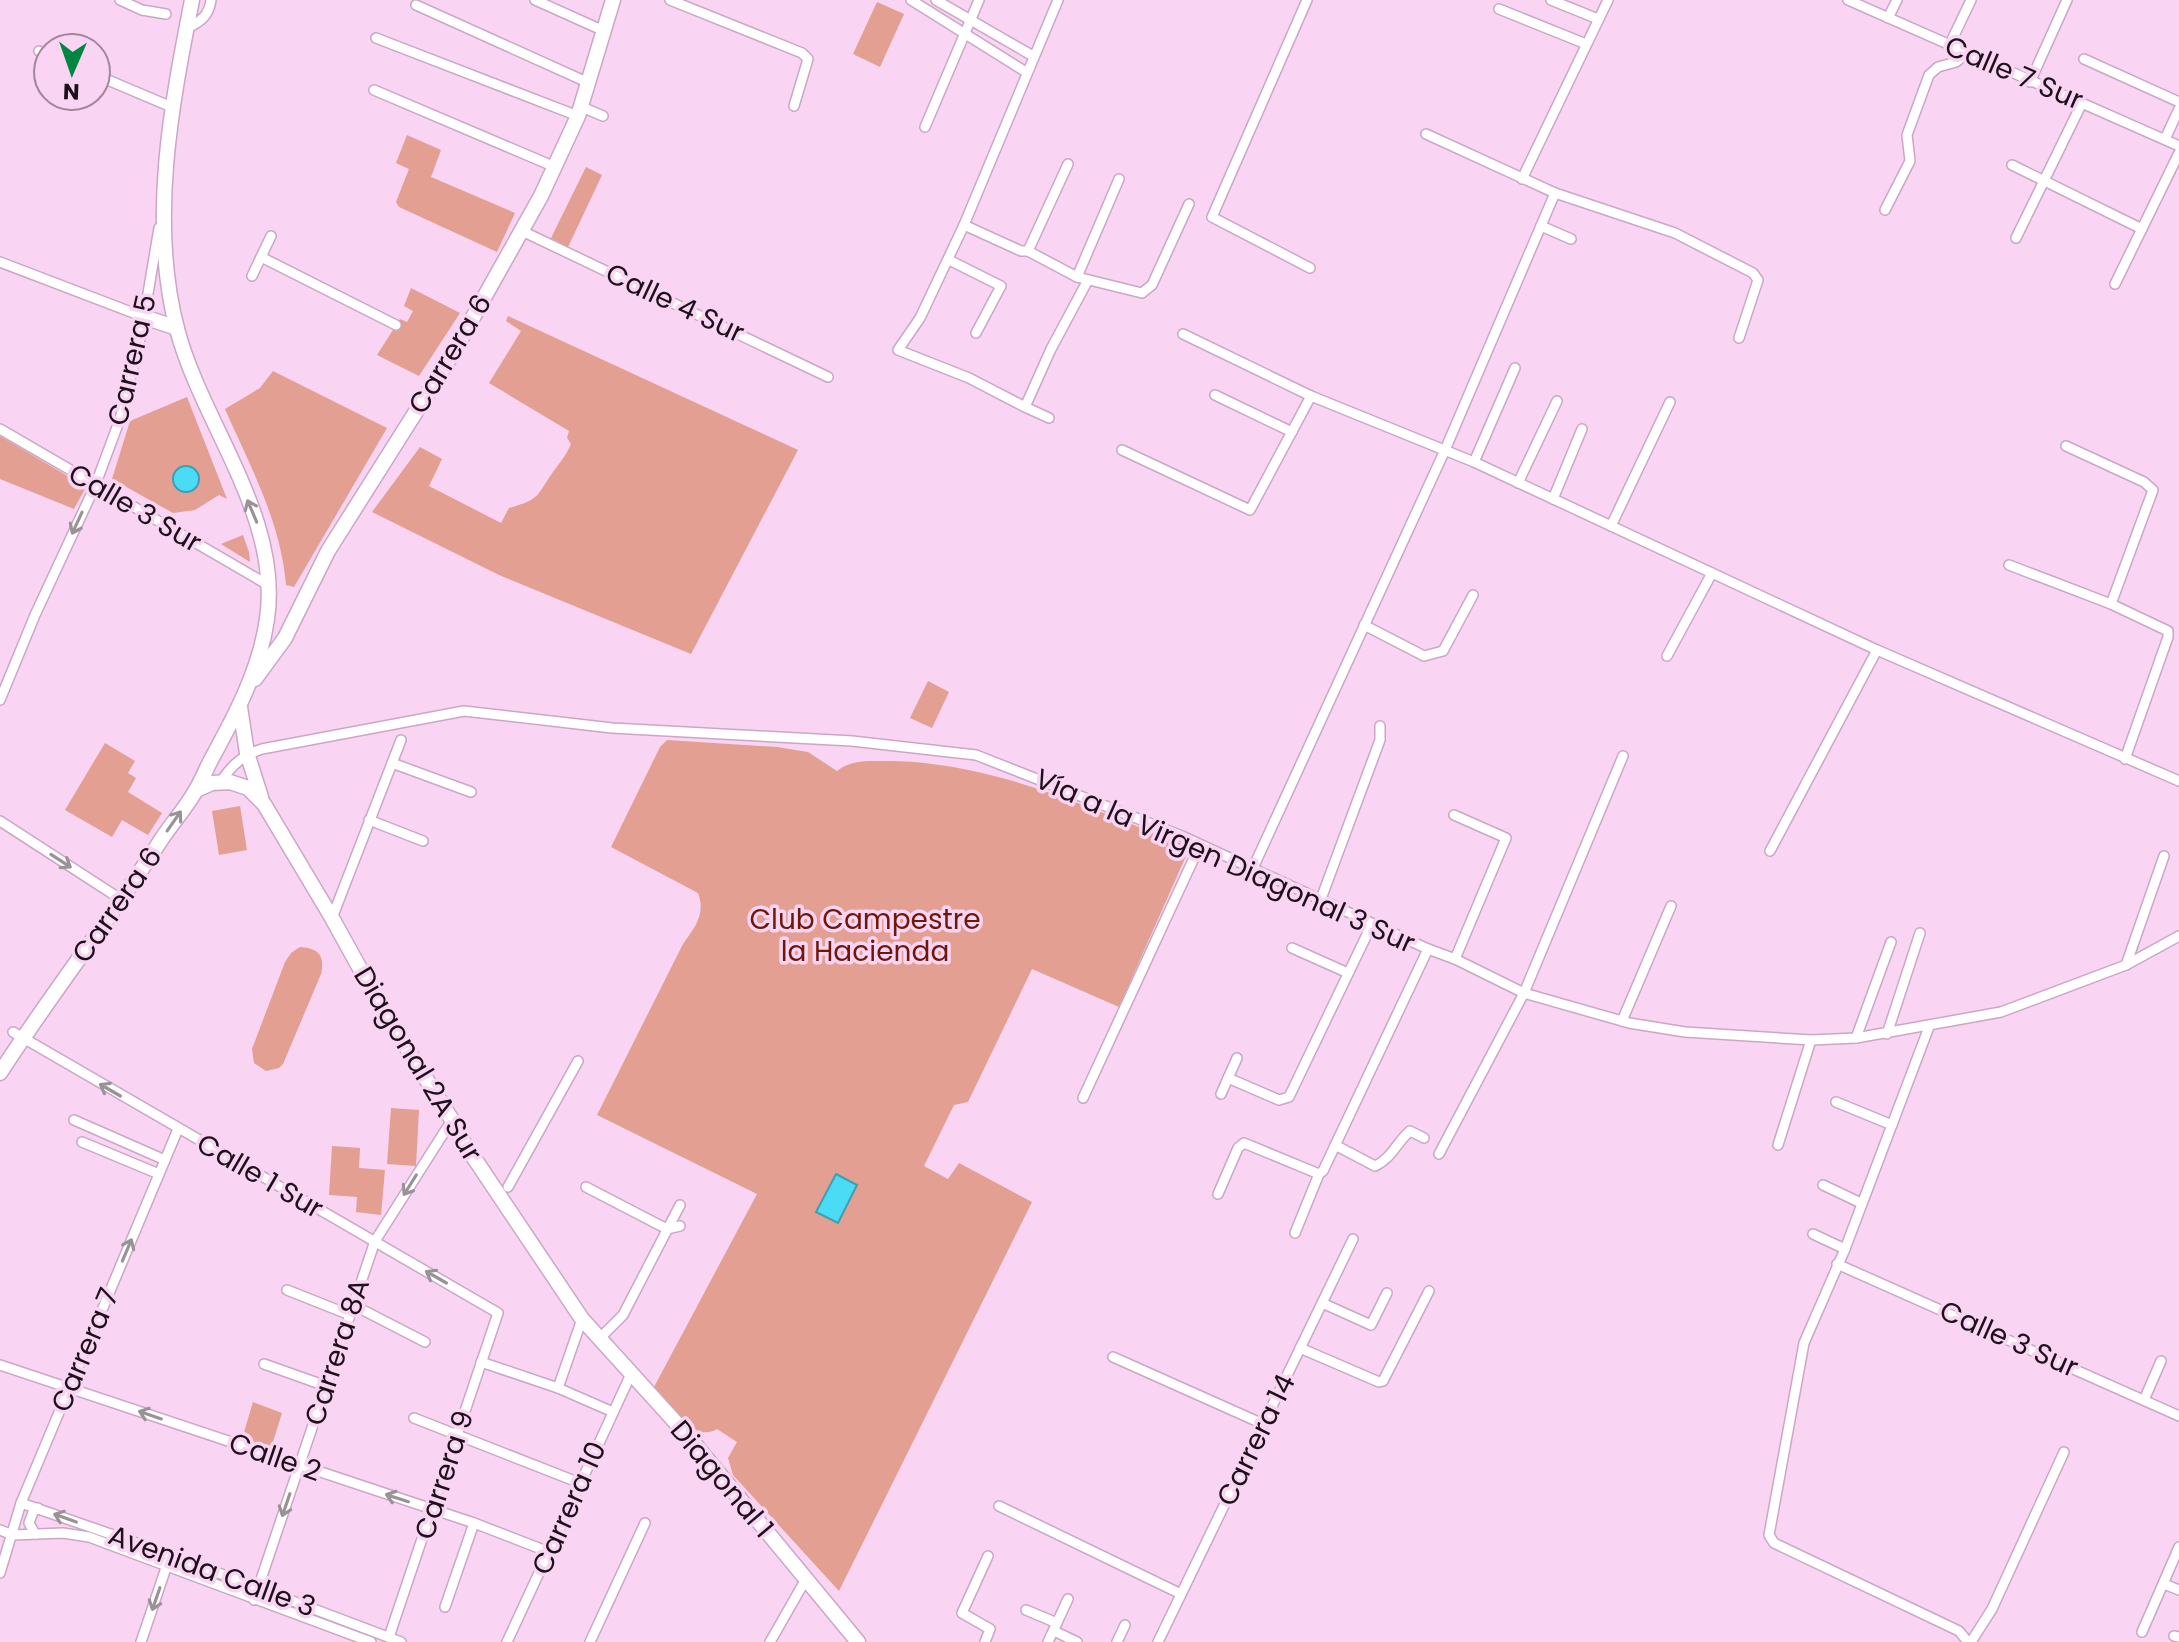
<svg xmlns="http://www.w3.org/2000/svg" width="2179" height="1642" viewBox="0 0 2179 1642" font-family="Poppins,sans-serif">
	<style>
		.green { fill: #e29f92 }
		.water { fill: #4bdcf5; stroke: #3d9fb4; stroke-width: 2 }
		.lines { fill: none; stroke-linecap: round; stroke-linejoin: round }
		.street-casing { stroke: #cba7c5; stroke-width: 12 }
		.secondary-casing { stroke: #cba7c5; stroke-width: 17 }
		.street { stroke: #fff; stroke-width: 9 }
		.secondary { stroke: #fff; stroke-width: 14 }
		.oneway { stroke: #999398 }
		.labels { text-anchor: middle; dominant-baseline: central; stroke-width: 7; stroke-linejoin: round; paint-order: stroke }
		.street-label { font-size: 28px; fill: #1d101b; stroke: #f9d4f3 }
		.park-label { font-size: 28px; fill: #6f1709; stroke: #f9d4f3 }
	</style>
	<rect width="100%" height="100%" fill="#f9d4f3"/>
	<!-- green -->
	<g class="green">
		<path d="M877,2L904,14L880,67L853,54Z"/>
		<path d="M407,135L441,150L431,177L515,213L497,252L399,207L396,202L409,169L396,163Z"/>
		<path d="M586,167L602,175L568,247L551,238Z"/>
		<path d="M411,288L460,313L419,376L377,355L400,319L407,322L413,311L404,306Z"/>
		<path d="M508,316L798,450L691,654L499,575L372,512L420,447L442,459L429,486L501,523L509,508C541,499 536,496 553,472C560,462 566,456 571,444L567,438L569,431L489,383L521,331L506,321Z"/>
		<path d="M273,371L387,428L294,587L286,585C281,522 250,466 225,409L260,388Z"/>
		<path d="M187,397L227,499L219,495L195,510L173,513L112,479L130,421Z"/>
		<path d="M0,436L86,487L74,509L0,479Z"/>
		<path d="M243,535L249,552L250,562L221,544Z"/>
		<path d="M928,681L949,692L932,728L910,718Z"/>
		<path d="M667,740L777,747L808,752L837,771C852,759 870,761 889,761C995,762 1093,810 1190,847L1119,1007L1032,969L968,1102L954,1105L924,1166L948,1179L959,1163L1032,1202L839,1591L733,1475L728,1458L737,1442L717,1429C693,1444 669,1404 654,1387L757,1194L597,1115L683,944C695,927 706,914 698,893L611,847L660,747Z"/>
		<path d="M105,743L135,761L128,773L136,778L128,792L162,813L148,835L122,820L112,837L65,810Z"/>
		<path d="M240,806L247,850L219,855L212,811Z"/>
		<path d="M300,947C319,948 325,956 321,974L283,1064L279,1068L266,1071L254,1063L252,1049L285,962L291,953Z"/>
		<path d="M391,1108L419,1110L416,1166L387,1164Z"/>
		<path d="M332,1146L360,1148L359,1168L385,1170L381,1215L356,1212L357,1197L329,1195Z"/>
		<path d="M253,1402L282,1413L271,1448L242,1439Z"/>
	</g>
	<!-- water -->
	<g class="water">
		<circle cx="186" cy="479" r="13"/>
		<path d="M836,1174L857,1185L838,1223L816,1212Z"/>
	</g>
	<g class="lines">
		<defs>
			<g id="street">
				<path d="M120,0L142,10L166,14"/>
				<path d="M535,0L604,31"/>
				<path d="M670,0L802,53L808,59L794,106"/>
				<path d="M911,0L1026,72"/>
				<path d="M936,0L1033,56"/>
				<path d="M1307,0L1212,217L1310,268"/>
				<path d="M1551,0L1598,19"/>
				<path d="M1848,0L2179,146"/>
				<path d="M416,5L589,83"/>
				<path d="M1499,9L1586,44"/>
				<path d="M1888,18L1897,0"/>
				<path d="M187,28C200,22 209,16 211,0"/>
				<path d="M376,38L578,116"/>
				<path d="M1949,46L1971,0"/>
				<path d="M39,51L48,55"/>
				<path d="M2084,59L2179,102"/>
				<path d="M96,75L174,108"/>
				<path d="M2030,82L2067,0"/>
				<path d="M374,90L555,167"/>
				<path d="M582,107L603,116"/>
				<path d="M925,127L979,0"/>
				<path d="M1426,134L1555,193L1675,233L1753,273L1758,280L1739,338"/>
				<path d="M2165,139L2179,109"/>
				<path d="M2012,165L2142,229"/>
				<path d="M1522,179L1608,0"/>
				<path d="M1885,210L1910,161L1907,135L1929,75L1938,67L1956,62L1967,53"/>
				<path d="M964,225L1021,251H1028L1077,277L1142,293L1152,285L1189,204"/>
				<path d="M1541,226L1571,239"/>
				<path d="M522,231L828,377"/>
				<path d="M2016,238L2082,103"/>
				<path d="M1028,251L1068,164"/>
				<path d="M261,257L396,325"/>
				<path d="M949,260L1001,286L976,333"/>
				<path d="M0,262L144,317"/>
				<path d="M252,276L271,236"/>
				<path d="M1077,277L1119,179"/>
				<path d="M2115,284L2179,153"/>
				<path d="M1183,334L1311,396L1474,462L1877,650L2179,781"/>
				<path d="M1215,395L1292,432"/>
				<path d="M1025,407L969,378L898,350L920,318L964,225L1058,0"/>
				<path d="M1049,418L1025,407L1051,349L1088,280"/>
				<path d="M0,429L270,586"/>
				<path d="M2066,446L2144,482L2153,490L2111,604"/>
				<path d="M1122,450L1250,510L1311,396"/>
				<path d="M1474,462L1515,368"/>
				<path d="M1518,483L1557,401"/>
				<path d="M1553,499L1582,429"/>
				<path d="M1611,526L1670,402"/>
				<path d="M2009,565L2111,604L2168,631V637L2125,759"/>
				<path d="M1364,625L1424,656L1443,651L1473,595"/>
				<path d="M1667,656L1712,573"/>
				<path d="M0,700L35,615L95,486L120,419L141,335L159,228"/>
				<path d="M392,763L471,792"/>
				<path d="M221,781C232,765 243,755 262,749L464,711L612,728L852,741L976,755L1182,836L1428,949L1455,959L1524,993L1629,1023L1685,1032L1811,1040L1856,1038L2001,1012L2126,965L2179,936"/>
				<path d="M1454,815L1506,838L1455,959"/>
				<path d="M369,820L423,841"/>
				<path d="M0,821L122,900"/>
				<path d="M1770,851L1877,650"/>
				<path d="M1253,868L1445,450L1555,193"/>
				<path d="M1321,899L1380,740V726"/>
				<path d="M332,918L401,740"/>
				<path d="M1292,948L1348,973"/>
				<path d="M2126,965L2164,856"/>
				<path d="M1622,1021L1671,906"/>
				<path d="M1929,1027L1845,1249L1804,1343L1769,1535L1774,1543L1959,1631L1968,1642"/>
				<path d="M13,1032L498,1313L389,1637"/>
				<path d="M1887,1034L1920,933"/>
				<path d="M1856,1038L1891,942"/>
				<path d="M1228,1078L1279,1100L1289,1097L1372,924"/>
				<path d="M1221,1094L1237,1058"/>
				<path d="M1083,1098L1200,845"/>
				<path d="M1836,1102L1892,1125"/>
				<path d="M74,1120L165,1160"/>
				<path d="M82,1142L159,1174"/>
				<path d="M1335,1145L1375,1166C1391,1159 1397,1142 1410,1131L1424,1138"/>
				<path d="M1778,1145L1811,1040"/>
				<path d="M1439,1154L1524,993L1623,756"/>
				<path d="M1823,1185L1861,1203"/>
				<path d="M508,1187L578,1061"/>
				<path d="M586,1187L667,1229L680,1226"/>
				<path d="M1218,1194L1238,1148L1244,1143L1319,1174"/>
				<path d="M1295,1233L1319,1174L1323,1171L1428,949"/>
				<path d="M1813,1234L1845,1249"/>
				<path d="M1837,1264L2179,1416"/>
				<path d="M287,1290L350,1315"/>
				<path d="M1322,1303L1371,1325L1387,1293"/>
				<path d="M353,1305L425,1342"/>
				<path d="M599,1339L623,1315L680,1205"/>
				<path d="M1300,1348L1379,1382L1383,1381L1429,1291"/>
				<path d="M1113,1357L1263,1424"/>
				<path d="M481,1362L558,1388L613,1412"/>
				<path d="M264,1364L326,1386"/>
				<path d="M0,1365L474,1523L549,1552"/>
				<path d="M558,1388L582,1319"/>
				<path d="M2144,1400L2161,1361"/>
				<path d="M414,1418L580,1483"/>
				<path d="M21,1503L171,1555L401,1642"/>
				<path d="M999,1506L1181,1594"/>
				<path d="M0,1530L13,1535L63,1533L89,1537L371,1642"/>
				<path d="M35,1534L29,1523L33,1512L38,1508"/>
				<path d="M0,1573L21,1503L178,1129"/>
				<path d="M2164,1584L2179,1590"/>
				<path d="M254,1600L375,1241L452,1120"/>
				<path d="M445,1607L474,1523"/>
				<path d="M1026,1610L1057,1623"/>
				<path d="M1054,1631L1077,1642"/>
				<path d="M2142,1632L2179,1547"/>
				<path d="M2174,1636L2179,1637"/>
				<path d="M141,1642L168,1562"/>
				<path d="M507,1642L631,1374"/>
				<path d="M590,1642L645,1523"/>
				<path d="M770,1642L806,1579"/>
				<path d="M985,1642L990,1629L962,1613L988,1556"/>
				<path d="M1048,1642L1068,1599"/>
				<path d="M1117,1642L1125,1625"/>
				<path d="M1158,1642L1353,1239"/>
				<path d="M1971,1642L1992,1609L2064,1452"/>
			</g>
			<g id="secondary">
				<path d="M144,317L177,328"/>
				<path d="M255,679L285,638L328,551L453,353L541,196L578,116L613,0"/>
				<path d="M240,707L247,753L261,797"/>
				<path d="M196,790L212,783L230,782L248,788L264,804L332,918L384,1012L452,1120L460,1137L582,1319L688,1436L858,1642"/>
				<path d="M0,1073C51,994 110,919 161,840C172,823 186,808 196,790C202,780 206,769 212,758C236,714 260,669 267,619C282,517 202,424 177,329C149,221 171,107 192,0"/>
			</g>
		</defs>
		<!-- street casing -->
		<use href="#street" class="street-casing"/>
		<!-- secondary casing -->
		<use href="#secondary" class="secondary-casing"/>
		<!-- street -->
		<use href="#street" class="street"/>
		<!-- secondary -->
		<use href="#secondary" class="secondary"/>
	</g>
	<!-- one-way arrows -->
	<defs><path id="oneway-shaft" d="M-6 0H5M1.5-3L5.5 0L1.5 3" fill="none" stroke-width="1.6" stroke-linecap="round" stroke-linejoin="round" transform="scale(2)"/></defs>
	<g class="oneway">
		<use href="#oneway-shaft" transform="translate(252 511) rotate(-113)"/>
		<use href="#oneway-shaft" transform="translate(77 523) rotate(115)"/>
		<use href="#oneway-shaft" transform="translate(174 821) rotate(-55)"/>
		<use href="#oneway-shaft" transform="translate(61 861) rotate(33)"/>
		<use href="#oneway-shaft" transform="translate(110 1090) rotate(-150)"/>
		<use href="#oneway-shaft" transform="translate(410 1185) rotate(122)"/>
		<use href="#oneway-shaft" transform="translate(127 1250) rotate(-67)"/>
		<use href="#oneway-shaft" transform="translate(436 1277) rotate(-150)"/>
		<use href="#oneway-shaft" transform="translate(150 1415) rotate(-161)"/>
		<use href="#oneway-shaft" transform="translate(397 1498) rotate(-162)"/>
		<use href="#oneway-shaft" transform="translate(286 1505) rotate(109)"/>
		<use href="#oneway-shaft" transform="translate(65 1518) rotate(-160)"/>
		<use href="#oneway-shaft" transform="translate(156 1599) rotate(109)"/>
	</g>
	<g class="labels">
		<!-- street labels -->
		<g class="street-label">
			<text transform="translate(2014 73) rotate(23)">Calle 7 Sur</text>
			<text transform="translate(675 303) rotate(25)">Calle 4 Sur</text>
			<text transform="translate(450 354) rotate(-59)">Carrera 6</text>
			<text transform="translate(132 360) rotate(-77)">Carrera 5</text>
			<text transform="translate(135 508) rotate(30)">Calle 3 Sur</text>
			<text transform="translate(1225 861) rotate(24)">Vía a la Virgen Diagonal 3 Sur</text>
			<text transform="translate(117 905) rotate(-55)">Carrera 6</text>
			<text transform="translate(418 1064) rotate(59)">Diagonal 2A Sur</text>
			<text transform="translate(260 1176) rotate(30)">Calle 1 Sur</text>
			<text transform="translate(2009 1339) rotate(24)">Calle 3 Sur</text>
			<text transform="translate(85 1350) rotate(-67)">Carrera 7</text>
			<text transform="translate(337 1352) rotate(-72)">Carrera 8A</text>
			<text transform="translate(1256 1440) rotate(-64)">Carrera 14</text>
			<text transform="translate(275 1457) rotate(19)">Calle 2</text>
			<text transform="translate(444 1475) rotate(-72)">Carrera 9</text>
			<text transform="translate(722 1479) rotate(50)">Diagonal 1</text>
			<text transform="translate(569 1508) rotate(-66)">Carrera 10</text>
			<text transform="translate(212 1571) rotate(20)">Avenida Calle 3</text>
		</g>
		<!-- park labels -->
		<g class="park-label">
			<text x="865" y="919">Club Campestre<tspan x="865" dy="32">la Hacienda</tspan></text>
		</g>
	</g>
	<!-- north arrow -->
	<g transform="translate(72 72) rotate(182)"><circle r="38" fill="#f9d4f3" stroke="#a1869d" stroke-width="2"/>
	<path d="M0-6L14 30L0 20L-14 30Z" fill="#008641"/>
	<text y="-12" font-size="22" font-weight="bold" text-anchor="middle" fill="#1d101b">N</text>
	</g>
</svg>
